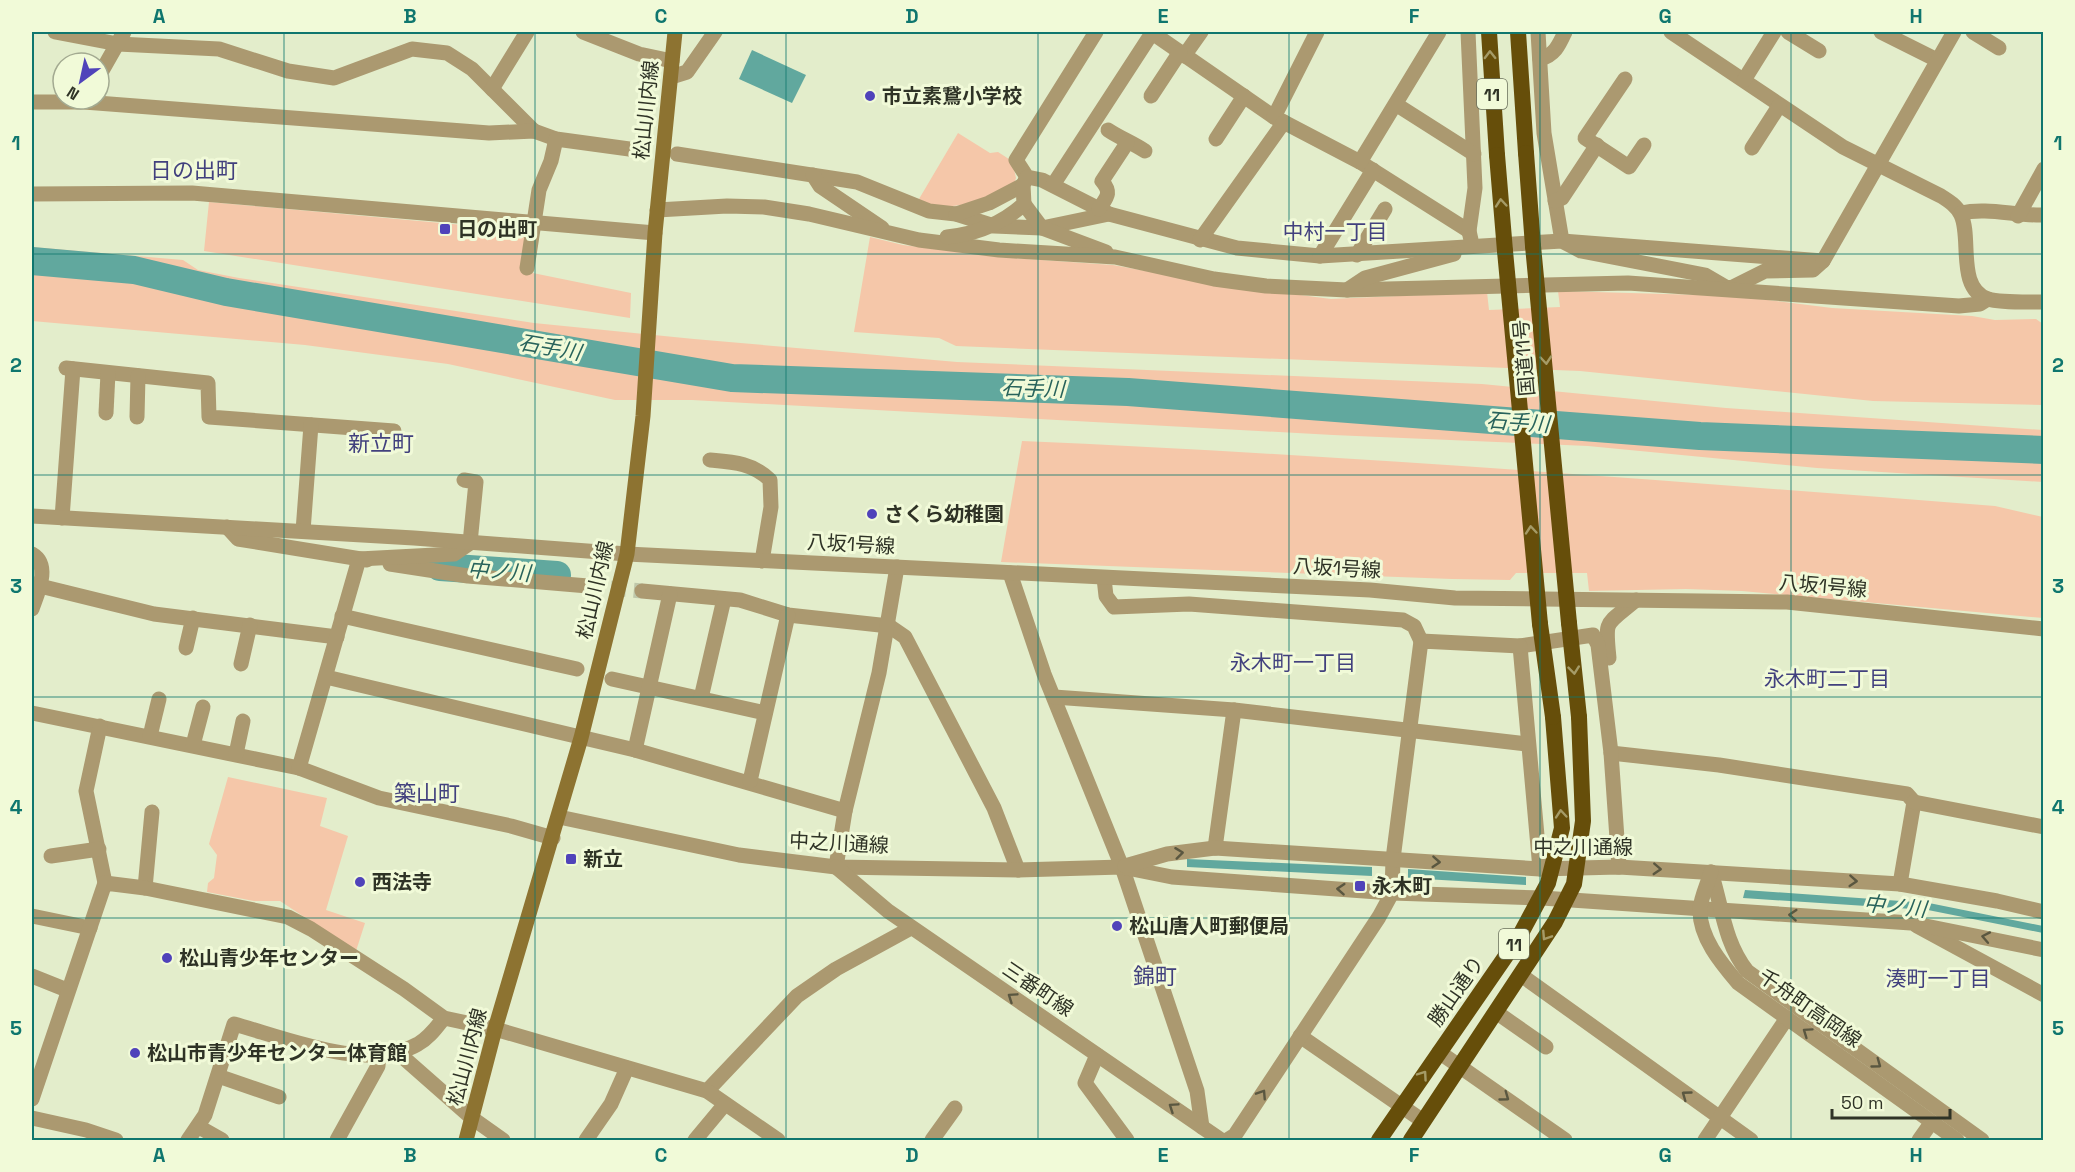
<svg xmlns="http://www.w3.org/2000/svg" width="2075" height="1172" viewBox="0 0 2075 1172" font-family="'Space Grotesk','Noto Sans JP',sans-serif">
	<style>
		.green { fill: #f5c7a9 }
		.water { fill: #61a89e }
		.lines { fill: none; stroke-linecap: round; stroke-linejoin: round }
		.river { stroke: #61a89e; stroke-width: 28 }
		.minor-tunnel { stroke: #bfc8aa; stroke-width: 15; stroke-dasharray: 15 8; stroke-linecap: butt }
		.minor { stroke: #ab9970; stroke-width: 15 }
		.tertiary { stroke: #ab9970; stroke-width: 15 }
		.secondary { stroke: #8d7331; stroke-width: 15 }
		.trunk { stroke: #664e0a; stroke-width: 16 }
		.trunk-bridge { stroke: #664e0a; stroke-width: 16 }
		.oneway { stroke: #a59b67 }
		.oneway2 { stroke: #5a5740 }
		.grid { fill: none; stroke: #0f766e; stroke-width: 1.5; stroke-opacity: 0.55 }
		.poi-dot { fill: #5043ba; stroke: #f1fad8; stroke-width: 2 }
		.labels { text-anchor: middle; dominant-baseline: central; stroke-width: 6; stroke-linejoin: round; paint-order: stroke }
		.shield { fill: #f1fad8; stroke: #696f5b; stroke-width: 1.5 }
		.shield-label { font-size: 18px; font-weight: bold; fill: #2f3326 }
		.poi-label { font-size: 20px; font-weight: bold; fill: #2f3326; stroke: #f1fad8; text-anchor: start }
		.street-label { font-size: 20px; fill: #2f3326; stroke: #f1fad8 }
		.neighbourhood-label { font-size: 21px; fill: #42417e; stroke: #f1fad8 }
		.water-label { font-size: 21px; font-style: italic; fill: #28635b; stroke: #f1fad8 }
		.quarter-label { font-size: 22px; fill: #42417e; stroke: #f1fad8 }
		.neatline { fill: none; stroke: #0f766e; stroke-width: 2 }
		.grid-label { font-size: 20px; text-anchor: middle; font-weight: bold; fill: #0f766e }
	</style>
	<rect width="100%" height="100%" fill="#e3edcb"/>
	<!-- green -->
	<g class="green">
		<path d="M958,133L990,153L998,152L1012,161L1016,178L1013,186C984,198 949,217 919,199Z"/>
		<path d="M209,202L530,231L523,271L631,293L630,318L204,251Z"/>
		<path d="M870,237L903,245L999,257L1113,265L1223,285L1331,299L1487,292L1489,310L1560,307L1558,291L1737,296L1832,308L1972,316L1995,320L2036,319L2043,324V405L1873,401L1580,371L956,346L939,338L854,332Z"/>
		<path d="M32,247L183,260L198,270L239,278L534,323L694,339L957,362L1482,384L1726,408L2043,430V482L1817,468L1588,446L1333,435L692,400H615L448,364L305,345L32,321Z"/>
		<path d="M1022,441C1347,455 1671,481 1995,506L2043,517V618L1742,591L1686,589L1589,591L1587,573H1516L1510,580L1452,579L1001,562Z"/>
		<path d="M228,777L327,798L320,826L348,836L326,910L365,923L356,951L280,901H254L207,892L208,883L214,878L217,855L209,844Z"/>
	</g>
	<!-- water -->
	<g class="water">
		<path d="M752,50L806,75L792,103L739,79Z"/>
		<path d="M1187,859L1372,867V876L1187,867Z"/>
		<path d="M1408,869L1526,877V885L1408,878Z"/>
		<path d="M1745,890L1929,903L2043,926V933L1928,910L1743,898Z"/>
	</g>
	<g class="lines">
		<!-- river -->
		<g class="river">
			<path d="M32,261L134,270L226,292L732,378L1128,392L1700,436L2044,450"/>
			<path d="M440,567L557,575"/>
		</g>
		<!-- minor-tunnel -->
		<path class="minor-tunnel" d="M588,586L642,591"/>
		<!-- minor -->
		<g class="minor">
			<path d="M55,32L118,44L219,49L288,71L334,78L412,49L447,53L472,69L534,131"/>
			<path d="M583,32L639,54L672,61"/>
			<path d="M1096,32L1016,160L1027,177L1042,180L1109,214"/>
			<path d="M1151,32L1274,117L1360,162L1469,231"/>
			<path d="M1468,32L1475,188L1469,231L1471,240"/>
			<path d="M1538,32L1544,133L1562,241"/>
			<path d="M1671,32L1843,147L1941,196C1949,201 1957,206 1961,215C1972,238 1956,288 1988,299C2001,303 2029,302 2044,302"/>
			<path d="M1788,32L1819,51"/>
			<path d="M1881,32L1937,60"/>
			<path d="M1973,32L1999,48"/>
			<path d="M1184,56L1201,32"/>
			<path d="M1540,59C1555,55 1559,45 1565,32"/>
			<path d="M99,76L124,32"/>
			<path d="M671,77L687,72L715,32"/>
			<path d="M1625,79L1585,138L1629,167L1644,145"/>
			<path d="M1744,80L1774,32"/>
			<path d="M492,89L527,32"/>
			<path d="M1151,96L1180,52"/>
			<path d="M32,102H84L489,133L534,131L556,139L644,151"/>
			<path d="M1397,105L1474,154"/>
			<path d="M1274,117L1317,32"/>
			<path d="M1108,130C1120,138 1133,143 1145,151"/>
			<path d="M1216,139L1244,96"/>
			<path d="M1752,148L1779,106"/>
			<path d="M677,154L857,182L929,211L956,214L994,226L1042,228L1109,214L1237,248L1320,256L1562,241L1823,261L1813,270L1765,271L1729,289L1705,275L1581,251L1562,241"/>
			<path d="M1360,162L1439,32"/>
			<path d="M813,175L820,186L882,228"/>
			<path d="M1053,185L1152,33"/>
			<path d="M32,194L192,193L655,233"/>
			<path d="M1555,201L1562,198L1597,145"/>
			<path d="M1024,204L1042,228L1106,252"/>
			<path d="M1099,209C1107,197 1112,193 1102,181L1127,143"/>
			<path d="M657,210L727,206L764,207L809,214L919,240L999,250L1115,257L1214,279L1266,286L1347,290L1628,283L1959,306L1980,304L1988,299"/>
			<path d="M1961,213C1987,207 2016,216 2044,215"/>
			<path d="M956,214L989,203L1023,185"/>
			<path d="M2018,216L2044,169"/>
			<path d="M947,237C977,234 1002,224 1024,204L1023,185L1027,177"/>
			<path d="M1200,240L1284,122"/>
			<path d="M1357,255L1385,209"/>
			<path d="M1320,256L1373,170"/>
			<path d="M1823,261L1954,32"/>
			<path d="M527,268L539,190L551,161L556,139"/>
			<path d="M1347,290L1365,278L1454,254"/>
			<path d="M66,368L208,383L209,417L394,431"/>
			<path d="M106,413L108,373"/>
			<path d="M137,417L138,376"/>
			<path d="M710,460C733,462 753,463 770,480L771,507L762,561"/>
			<path d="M62,518L73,369"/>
			<path d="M227,527L238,539L367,560"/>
			<path d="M303,531L311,425"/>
			<path d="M32,554C51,565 38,592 32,609"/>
			<path d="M390,564L468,576L588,586"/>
			<path d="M1010,573L1044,674L1122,867L1197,1091L1202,1127"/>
			<path d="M1104,578L1106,596L1114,607L1189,604L1403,620L1414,626L1421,641"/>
			<path d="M40,586L154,614L337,637"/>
			<path d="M642,591L740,600L788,615L889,626L905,637L994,808L1018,870"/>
			<path d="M342,616L577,669"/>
			<path d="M186,648L193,618"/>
			<path d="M1609,658C1605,618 1605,626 1636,600"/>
			<path d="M241,664L250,625"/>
			<path d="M326,677L635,750L845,811"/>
			<path d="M612,679L765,713"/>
			<path d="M1054,697L1234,710L1527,744"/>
			<path d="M701,698L724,599"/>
			<path d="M32,713L299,768L379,798L511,826L553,838"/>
			<path d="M100,726L86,791L105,883"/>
			<path d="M150,736L159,699"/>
			<path d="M193,745L203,707"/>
			<path d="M635,750L670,594"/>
			<path d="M1611,753L1719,765L1907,794L1914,802L1900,884"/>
			<path d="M236,754L243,721"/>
			<path d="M299,768L359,559L454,554L470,543L476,482L464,480"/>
			<path d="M750,781L788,615"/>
			<path d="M1914,802L2044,827"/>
			<path d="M1215,848L1234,710"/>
			<path d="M51,856L99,849"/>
			<path d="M836,867L845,811L879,673L897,567"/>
			<path d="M1540,869L1520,646L1593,635L1598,645L1611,753L1619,867"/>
			<path d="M145,888L152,812"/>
			<path d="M32,916L90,928"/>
			<path d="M1917,926L2044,995"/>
			<path d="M1521,975L1751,1140"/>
			<path d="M32,976L67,990"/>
			<path d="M1496,1012L1546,1047"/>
			<path d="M1300,1036L1423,1121"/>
			<path d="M397,1052L472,1118L503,1140"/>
			<path d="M1439,1052L1565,1140"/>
			<path d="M1097,1055L1085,1083L1127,1140"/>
			<path d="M218,1076L279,1097"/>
			<path d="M707,1091L797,996L836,969L911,928"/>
			<path d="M32,1099L105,883L145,888L288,917L311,929L404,989L444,1018L495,1029L707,1091L778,1140"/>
			<path d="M32,1118L86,1130L116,1140"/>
			<path d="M199,1127L222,1140"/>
			<path d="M188,1140L205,1115L234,1024C285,1038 369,1073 418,1044C429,1038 436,1028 444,1018"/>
			<path d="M337,1140L378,1066L379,1054"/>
			<path d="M586,1140L611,1104L627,1068"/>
			<path d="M695,1140L725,1104"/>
			<path d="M932,1140L955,1108"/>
			<path d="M1227,1140L1235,1135L1379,917L1392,893L1393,859L1421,641L1520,646"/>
			<path d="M1705,1140L1787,1018"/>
			<path d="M1919,1140L1931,1123"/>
		</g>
		<!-- tertiary -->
		<g class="tertiary">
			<path d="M32,516L414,538L627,554L1370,590L1455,598L1787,602L2044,629"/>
			<path d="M559,817L739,855L836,867L1018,870L1122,867L1172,877L1392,893L1542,898L1911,923L2044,950"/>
			<path d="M1125,866L1167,854L1215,848L1540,869L1619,867L1900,884L1997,901L2044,912"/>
			<path d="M836,867L888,911L1221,1140"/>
			<path d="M1711,872C1722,906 1724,942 1747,971L1982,1140"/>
			<path d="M1711,872C1708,883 1701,897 1700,909C1699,937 1721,963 1738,983L1957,1140"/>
		</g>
		<!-- secondary -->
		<path class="secondary" d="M466,1140L495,1029L581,738L627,554L643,416L655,233L675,32"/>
		<!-- trunk -->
		<g class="trunk">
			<path d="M1489,32L1497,155"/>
			<path d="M1518,32L1526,153"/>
			<path d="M1533,246L1569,623"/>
			<path d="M1505,251L1540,624"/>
			<path d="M1379,1140L1519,937L1548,883L1562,828L1553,717"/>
			<path d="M1411,1140L1555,922L1574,884L1583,821L1579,717"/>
		</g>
		<!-- trunk-bridge -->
		<g class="trunk-bridge">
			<path d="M1526,153L1533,246"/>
			<path d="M1497,155L1505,251"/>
			<path d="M1569,623L1579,717"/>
			<path d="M1540,624L1553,717"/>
		</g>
	</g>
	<!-- one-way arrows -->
	<defs><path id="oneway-chevron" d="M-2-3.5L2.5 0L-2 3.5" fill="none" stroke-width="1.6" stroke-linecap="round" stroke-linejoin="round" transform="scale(1.5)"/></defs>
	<g class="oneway">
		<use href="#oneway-chevron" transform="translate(1490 55) rotate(-91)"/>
		<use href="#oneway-chevron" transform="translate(1501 203) rotate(-95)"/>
		<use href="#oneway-chevron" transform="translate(1546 360) rotate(85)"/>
		<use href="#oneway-chevron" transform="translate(1531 530) rotate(-95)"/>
		<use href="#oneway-chevron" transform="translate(1574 670) rotate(84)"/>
		<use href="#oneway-chevron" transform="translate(1561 814) rotate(-95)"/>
		<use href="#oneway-chevron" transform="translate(1546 936) rotate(123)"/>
		<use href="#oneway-chevron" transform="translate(1423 1075) rotate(-55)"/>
	</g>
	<g class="oneway2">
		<use href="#oneway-chevron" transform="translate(1179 853) rotate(-7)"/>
		<use href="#oneway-chevron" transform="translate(1436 862) rotate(4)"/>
		<use href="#oneway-chevron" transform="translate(1657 869) rotate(3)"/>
		<use href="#oneway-chevron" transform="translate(1853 881) rotate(4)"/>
		<use href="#oneway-chevron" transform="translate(1341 889) rotate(-176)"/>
		<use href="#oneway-chevron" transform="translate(1793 915) rotate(-176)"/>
		<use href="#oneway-chevron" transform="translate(1986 937) rotate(-169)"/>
		<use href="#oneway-chevron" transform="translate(1012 997) rotate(-146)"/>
		<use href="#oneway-chevron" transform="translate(1807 1032) rotate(-145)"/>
		<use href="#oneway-chevron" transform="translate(1877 1064) rotate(36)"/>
		<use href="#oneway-chevron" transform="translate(1262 1094) rotate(-57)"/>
		<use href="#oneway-chevron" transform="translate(1686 1095) rotate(-144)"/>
		<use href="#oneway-chevron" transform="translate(1505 1097) rotate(36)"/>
		<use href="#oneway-chevron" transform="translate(1173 1107) rotate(-146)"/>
	</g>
	<!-- grid -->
	<path class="grid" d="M284,32V1140M535,32V1140M786,32V1140M1038,32V1140M1289,32V1140M1540,32V1140M1791,32V1140M32,254H2044M32,475H2044M32,697H2044M32,918H2044"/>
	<!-- markers -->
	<g class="poi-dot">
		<circle cx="870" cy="96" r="6"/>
		<rect x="439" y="223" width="12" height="12" rx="3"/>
		<circle cx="872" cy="514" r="6"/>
		<rect x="565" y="853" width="12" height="12" rx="3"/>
		<circle cx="360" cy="882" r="6"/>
		<rect x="1354" y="880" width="12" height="12" rx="3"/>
		<circle cx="1117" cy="926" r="6"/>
		<circle cx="167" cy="958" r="6"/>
		<circle cx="135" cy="1053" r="6"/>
	</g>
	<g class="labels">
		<!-- shield labels -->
		<g class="shield">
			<rect x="1477" y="79" width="30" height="30" rx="4.5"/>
			<rect x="1499" y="929" width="30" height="30" rx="4.5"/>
		</g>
		<g class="shield-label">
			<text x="1492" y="94">11</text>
			<text x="1514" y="944">11</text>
		</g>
		<!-- poi labels -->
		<g class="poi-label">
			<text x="882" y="96">市立素鵞小学校</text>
			<text x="457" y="229">日の出町</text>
			<text x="884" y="514">さくら幼稚園</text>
			<text x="583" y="859">新立</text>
			<text x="372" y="882">西法寺</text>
			<text x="1372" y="886">永木町</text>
			<text x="1129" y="926">松山唐人町郵便局</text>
			<text x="179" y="958">松山青少年センター</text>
			<text x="147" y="1053">松山市青少年センター体育館</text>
		</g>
		<!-- street labels -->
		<g class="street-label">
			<text transform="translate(646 110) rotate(-84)">松山川内線</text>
			<text transform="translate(1524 358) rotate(-95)">国道11号</text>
			<text transform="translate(851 544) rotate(3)">八坂1号線</text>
			<text transform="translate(1337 568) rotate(3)">八坂1号線</text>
			<text transform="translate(1823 586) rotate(5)">八坂1号線</text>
			<text transform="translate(595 590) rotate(-77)">松山川内線</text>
			<text transform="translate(839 843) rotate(3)">中之川通線</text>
			<text x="1583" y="847">中之川通線</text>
			<text transform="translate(1038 989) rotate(34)">三番町線</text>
			<text transform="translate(1456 991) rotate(-55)">勝山通り</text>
			<text transform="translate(1810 1008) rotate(35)">千舟町高岡線</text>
			<text transform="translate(467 1057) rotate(-75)">松山川内線</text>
		</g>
		<!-- neighbourhood labels -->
		<g class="neighbourhood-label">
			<text x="1335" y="231">中村一丁目</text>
			<text x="1293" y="662">永木町一丁目</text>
			<text x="1827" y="678">永木町二丁目</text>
			<text x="1938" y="978">湊町一丁目</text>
		</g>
		<!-- water labels -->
		<g class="water-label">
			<text transform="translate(550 347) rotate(10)">石手川</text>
			<text transform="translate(1033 388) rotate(2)">石手川</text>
			<text transform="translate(1518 422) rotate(4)">石手川</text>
			<text transform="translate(499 571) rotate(4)">中ノ川</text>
			<text transform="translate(1895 906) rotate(6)">中ノ川</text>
		</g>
		<!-- quarter labels -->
		<g class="quarter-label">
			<text x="194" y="170">日の出町</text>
			<text x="381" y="443">新立町</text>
			<text x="427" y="793">築山町</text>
			<text x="1155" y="976">錦町</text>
		</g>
	</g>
	<!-- border -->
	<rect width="2075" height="1172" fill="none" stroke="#f1fad8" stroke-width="66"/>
	<!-- north arrow -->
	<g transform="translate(81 81) rotate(213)"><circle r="28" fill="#f1fad8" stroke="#a3aa91" stroke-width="1.5"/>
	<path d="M0-4.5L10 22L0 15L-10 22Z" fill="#5043ba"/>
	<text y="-9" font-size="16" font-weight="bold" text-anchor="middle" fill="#2f3326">N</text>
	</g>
	<!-- scale -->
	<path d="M1832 1109v9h118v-9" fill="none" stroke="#2f3326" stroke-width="3"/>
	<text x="1841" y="1109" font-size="18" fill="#2f3326" stroke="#f1fad8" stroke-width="4.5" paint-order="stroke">50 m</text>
	<rect x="33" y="33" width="2009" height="1106" class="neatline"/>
	<g class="grid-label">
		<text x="159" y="23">A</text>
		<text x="410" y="23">B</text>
		<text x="661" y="23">C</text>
		<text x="912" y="23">D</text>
		<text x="1163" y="23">E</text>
		<text x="1414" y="23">F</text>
		<text x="1665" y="23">G</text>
		<text x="1916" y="23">H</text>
		<text x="16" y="150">1</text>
		<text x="2058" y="150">1</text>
		<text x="16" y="372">2</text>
		<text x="2058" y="372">2</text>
		<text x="16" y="593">3</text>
		<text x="2058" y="593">3</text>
		<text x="16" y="814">4</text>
		<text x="2058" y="814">4</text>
		<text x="16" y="1035">5</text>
		<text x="2058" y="1035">5</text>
		<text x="159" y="1162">A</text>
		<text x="410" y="1162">B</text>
		<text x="661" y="1162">C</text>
		<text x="912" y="1162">D</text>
		<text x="1163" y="1162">E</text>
		<text x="1414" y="1162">F</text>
		<text x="1665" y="1162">G</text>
		<text x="1916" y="1162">H</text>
	</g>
</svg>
